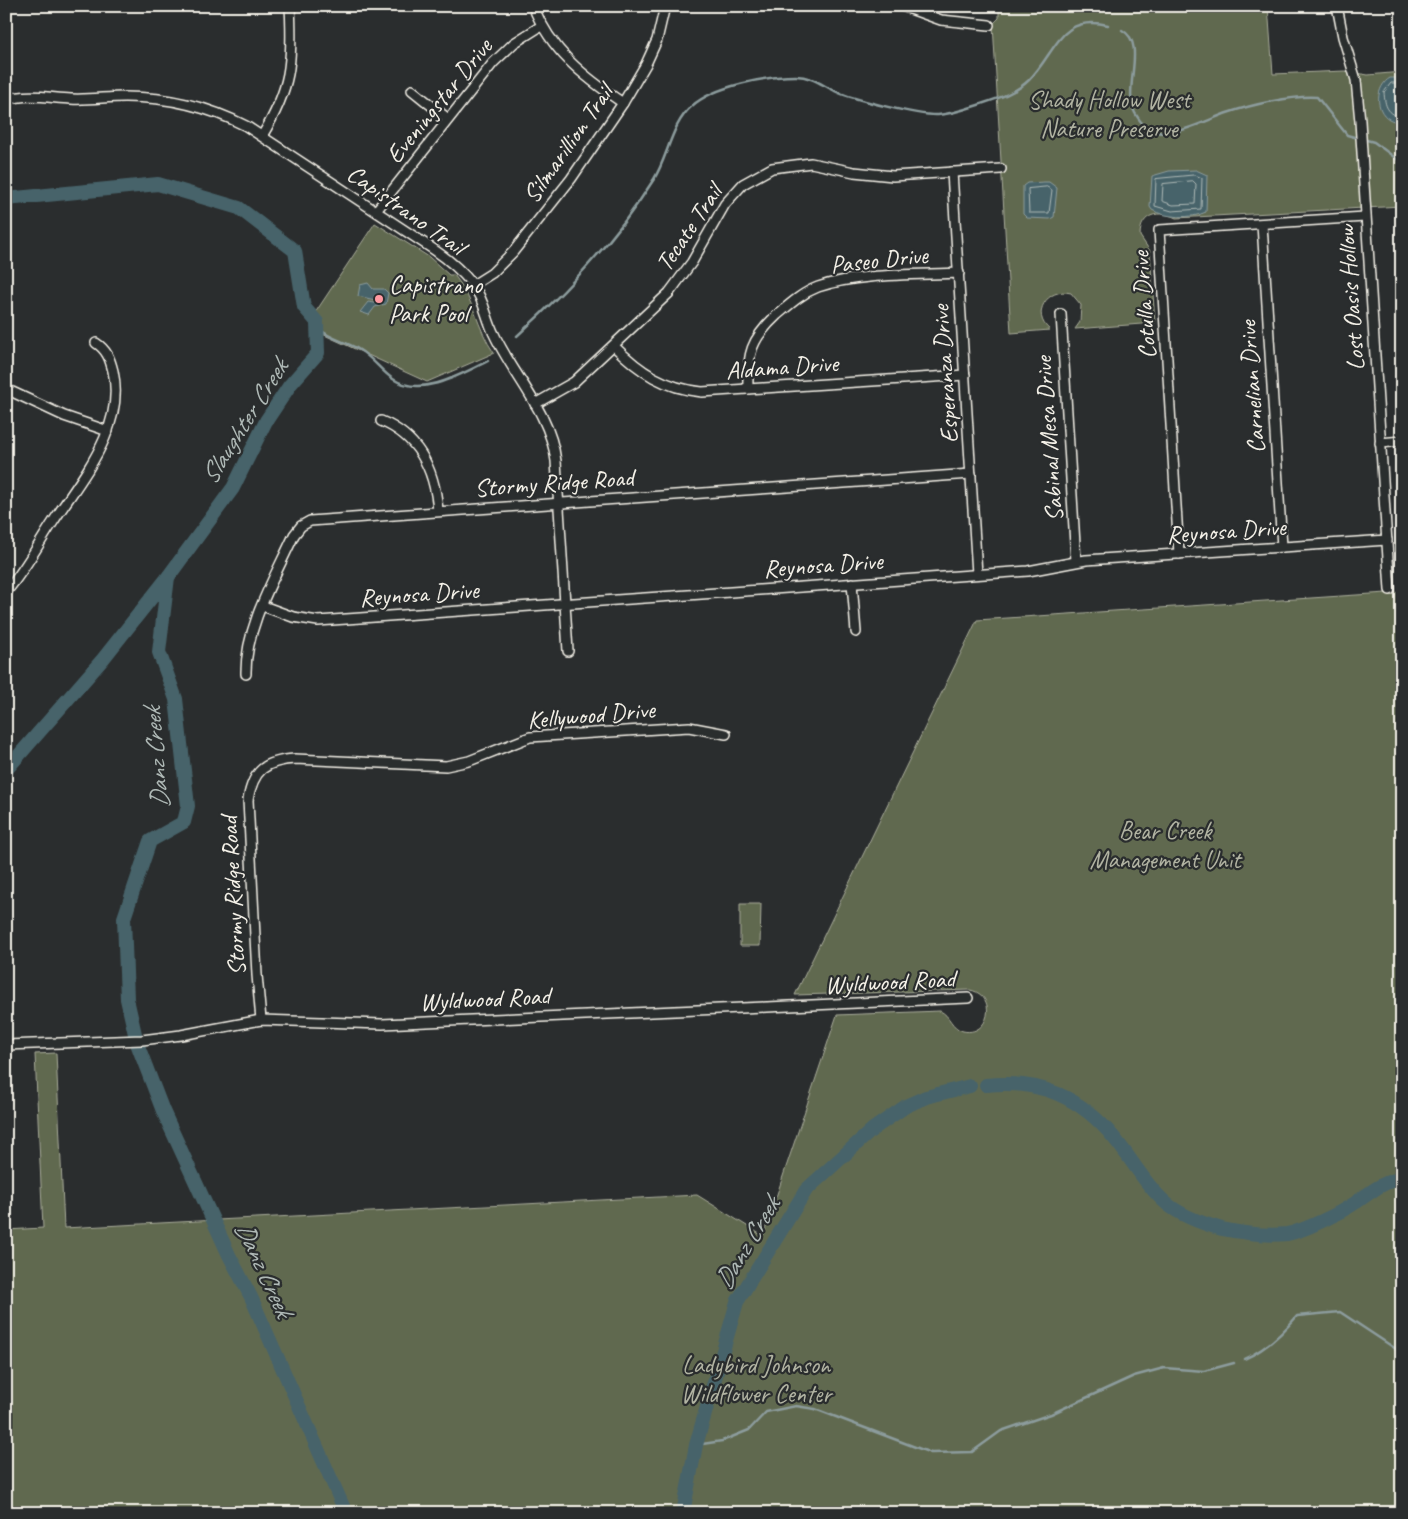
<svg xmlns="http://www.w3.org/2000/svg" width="1408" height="1519" viewBox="0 0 1408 1519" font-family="Caveat,sans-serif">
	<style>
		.green { fill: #61694f; stroke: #aaad9c }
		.water { fill: #47646b; stroke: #8c9c9d }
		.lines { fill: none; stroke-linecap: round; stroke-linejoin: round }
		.shore { stroke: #afb9b6; stroke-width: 1 }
		.stream { stroke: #8c9c9d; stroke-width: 2.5 }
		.river { stroke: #47646b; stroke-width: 14 }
		.minor-casing { stroke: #f4f1e8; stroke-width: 12 }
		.minor { stroke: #2a2d2e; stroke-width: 9 }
		.poi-dot { fill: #ff9aa2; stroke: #2a2d2e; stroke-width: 2 }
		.labels { text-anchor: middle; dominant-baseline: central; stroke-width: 4.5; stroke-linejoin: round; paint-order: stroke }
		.park-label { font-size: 25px; fill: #b2b4a3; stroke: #2a2d2e }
		.street-label { font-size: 25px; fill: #f4f1e8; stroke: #2a2d2e }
		.poi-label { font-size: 25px; fill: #f4f1e8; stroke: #2a2d2e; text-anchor: start }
		.water-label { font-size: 26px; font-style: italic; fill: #afb9b6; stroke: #2a2d2e }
	</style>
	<rect width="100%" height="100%" fill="#2a2d2e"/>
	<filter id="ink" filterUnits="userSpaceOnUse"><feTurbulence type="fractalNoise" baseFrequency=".02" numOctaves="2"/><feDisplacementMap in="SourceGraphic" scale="10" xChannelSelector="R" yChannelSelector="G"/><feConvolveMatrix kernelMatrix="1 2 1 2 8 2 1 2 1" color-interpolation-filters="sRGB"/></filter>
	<g filter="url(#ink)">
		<!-- green -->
		<g class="green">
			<path d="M999,6H1268L1273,74L1345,71L1368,75L1402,72V206L1176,218C1160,210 1140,213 1140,236L1150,251L1155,323L1075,329L1080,322L1081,305L1071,293C1047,287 1030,314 1050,330L1011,333L993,24L999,18Z"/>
			<path d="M375,223L429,257L449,275H454C474,298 477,329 494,353L427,382L320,333L315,313Z"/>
			<path d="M1402,592V1513H6V1230L43,1228L35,1054L56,1053L64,1228L697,1195L763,1236L837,1015L940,1011C950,1015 951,1028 963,1031C990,1037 998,995 970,990L795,995L977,620Z"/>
			<path d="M740,904H761L760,946H740Z"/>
		</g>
		<!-- water -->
		<g class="water">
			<path d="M1390,78H1402L1401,123C1398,122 1392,121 1389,119C1374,110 1376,86 1390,78Z"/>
			<path d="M1196,170L1207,175L1206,212C1192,219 1165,218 1152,210L1150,207L1152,176L1169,171Z"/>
			<path d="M1044,182H1049L1057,188L1054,217L1050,219L1027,218L1023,214V186L1027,183Z"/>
			<path d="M368,283L373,289H384L388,293L386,304L375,307L369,315L360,312L368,302L375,303V300L358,296L360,285Z"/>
		</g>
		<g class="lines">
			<!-- shore -->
			<g class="shore">
				<path d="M1402,83H1391L1384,92C1385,107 1387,113 1402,118"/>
				<path d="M1195,175L1202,178L1201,209L1172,211L1155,206L1156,179Z"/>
				<path d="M1193,181L1196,184L1195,204L1173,205L1162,201L1163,184Z"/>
				<path d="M1047,187L1052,190L1049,213H1029L1028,189Z"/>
			</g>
			<!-- stream -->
			<g class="stream">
				<path d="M1122,30C1148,44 1122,88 1135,113C1140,122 1147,130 1157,132C1175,137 1210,119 1227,113C1251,105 1293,95 1317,97L1347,135L1358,138"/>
				<path d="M1363,139L1374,142L1402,163"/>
				<path d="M318,328C329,339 345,341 358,349C372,357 381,371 393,379C421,398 462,374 488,361"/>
				<path d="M517,336C569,289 617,238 654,179C668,157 671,124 692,106C714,86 768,76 796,76C811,76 822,85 835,91C852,99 919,116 938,115C951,114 963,110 975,106C993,100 1015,94 1029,80C1056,53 1060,13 1108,25"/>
				<path d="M1244,1359C1265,1350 1283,1333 1297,1316L1340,1312L1402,1353"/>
				<path d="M696,1445L722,1441L749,1430L766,1412L796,1406L815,1409L931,1453L972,1452L1001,1431L1051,1414L1134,1376L1164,1368L1204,1371L1234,1363"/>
			</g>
			<!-- river -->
			<g class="river">
				<path d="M6,199L158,184L239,208L295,251L304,307L317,322L318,353L290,385L266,421L233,488L168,577L103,659L6,770"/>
				<path d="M135,1034L127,999L124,918L150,841L184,822L188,806L176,699L159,652L168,577"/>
				<path d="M138,1046L163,1111L229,1255L251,1297L346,1513"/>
				<path d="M986,1085C1040,1079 1081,1097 1115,1139C1133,1161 1146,1186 1167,1204C1182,1216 1204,1224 1222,1229C1242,1233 1267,1236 1287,1234C1304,1231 1340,1213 1355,1203C1370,1193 1384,1180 1402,1179"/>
				<path d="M683,1513L696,1445L737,1302L806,1190L873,1129L906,1106L926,1097L970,1086"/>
			</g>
			<defs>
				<g id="minor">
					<path d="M533,6C551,51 584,77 623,103"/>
					<path d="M902,6L941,20L989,25"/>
					<path d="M1337,6L1343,37L1356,80L1360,121L1390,590"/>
					<path d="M412,90L448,119"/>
					<path d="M6,100C29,93 49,98 71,99C89,100 107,97 125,97C169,97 207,106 246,126L433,249C448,259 462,271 473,285C484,299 486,318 494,334C514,377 550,412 556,461L568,651"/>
					<path d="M262,136C291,88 293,62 290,6"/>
					<path d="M952,172L977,574"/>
					<path d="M376,211L493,63L514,43L541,26"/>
					<path d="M1262,224L1282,547"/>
					<path d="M473,285L492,273L513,252L571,179L623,103L646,64L657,40L665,6"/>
					<path d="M1061,314L1076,561"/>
					<path d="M614,346C640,372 664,388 702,392L965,375"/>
					<path d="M6,389L64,416L108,431"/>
					<path d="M748,389C747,354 751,339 777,315C790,304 802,293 818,287C857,273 917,275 959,273"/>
					<path d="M535,404L574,382L669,293L692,262L725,204L743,184L772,168L811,163L854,172L893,176L1001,169"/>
					<path d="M381,421C420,437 435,472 438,511"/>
					<path d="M1380,443L1402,441"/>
					<path d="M1179,554L1159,230L1365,217"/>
					<path d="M852,583L856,632"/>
					<path d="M6,592C24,571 38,545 53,522C81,478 126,428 113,371C110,359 107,350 96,343"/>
					<path d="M263,606L293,617L318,621L1028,571L1086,560L1387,540"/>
					<path d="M246,674C245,627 275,577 294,535L301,526L310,521L971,474"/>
					<path d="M261,1020L257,975L248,800C253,770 265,761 295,759L446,766L469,761L530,737L689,727L726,734"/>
					<path d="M6,1045L142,1040L181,1035L261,1020L382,1024L968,998"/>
				</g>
			</defs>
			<!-- minor casing -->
			<use href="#minor" class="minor-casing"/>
			<!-- minor -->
			<use href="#minor" class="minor"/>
		</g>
	</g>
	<!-- markers -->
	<circle class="poi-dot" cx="379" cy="299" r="5"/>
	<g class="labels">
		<!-- park labels -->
		<g class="park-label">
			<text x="1109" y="100">Shady Hollow West<tspan x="1109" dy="29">Nature Preserve</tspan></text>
			<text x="1165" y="831">Bear Creek<tspan x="1165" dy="29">Management Unit</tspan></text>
			<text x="756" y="1365">Ladybird Johnson<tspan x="756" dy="29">Wildflower Center</tspan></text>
		</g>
		<!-- street labels -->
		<g class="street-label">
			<text transform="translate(439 101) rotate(-51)">Eveningstar Drive</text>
			<text transform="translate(568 144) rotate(-55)">Silmarillion Trail</text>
			<text transform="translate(406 210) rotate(35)">Capistrano Trail</text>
			<text transform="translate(689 228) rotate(-56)">Tecate Trail</text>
			<text transform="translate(879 260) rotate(-6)">Paseo Drive</text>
			<text transform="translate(1351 298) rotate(-94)">Lost Oasis Hollow</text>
			<text transform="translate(1144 305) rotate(-94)">Cotulla Drive</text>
			<text transform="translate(782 367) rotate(-4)">Aldama Drive</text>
			<text transform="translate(945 374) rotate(-94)">Esperanza Drive</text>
			<text transform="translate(1252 387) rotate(-94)">Carnelian Drive</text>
			<text transform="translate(1049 439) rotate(-94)">Sabinal Mesa Drive</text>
			<text transform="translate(554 483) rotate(-4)">Stormy Ridge Road</text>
			<text transform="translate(1226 531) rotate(-4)">Reynosa Drive</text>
			<text transform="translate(823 565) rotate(-4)">Reynosa Drive</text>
			<text transform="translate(419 594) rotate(-4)">Reynosa Drive</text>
			<text transform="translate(591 715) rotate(-5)">Kellywood Drive</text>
			<text transform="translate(233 896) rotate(-93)">Stormy Ridge Road</text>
			<text transform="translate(890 982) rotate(-3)">Wyldwood Road</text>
			<text transform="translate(485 999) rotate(-3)">Wyldwood Road</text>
		</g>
		<!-- poi labels -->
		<g class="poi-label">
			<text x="389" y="285">Capistrano<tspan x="389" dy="29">Park Pool</tspan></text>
		</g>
		<!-- water labels -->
		<g class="water-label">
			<text transform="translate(244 422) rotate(-58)">Slaughter Creek</text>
			<text transform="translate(156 758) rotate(-95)">Danz Creek</text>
			<text transform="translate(747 1243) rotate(-59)">Danz Creek</text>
			<text transform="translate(264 1269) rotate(65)">Danz Creek</text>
		</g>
	</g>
	<!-- margin -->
	<rect width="1408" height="1519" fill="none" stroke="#2a2d2e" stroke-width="25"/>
	<rect x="12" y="12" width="1383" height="1494" fill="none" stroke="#f4f1e8" stroke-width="2" filter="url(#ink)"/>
</svg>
